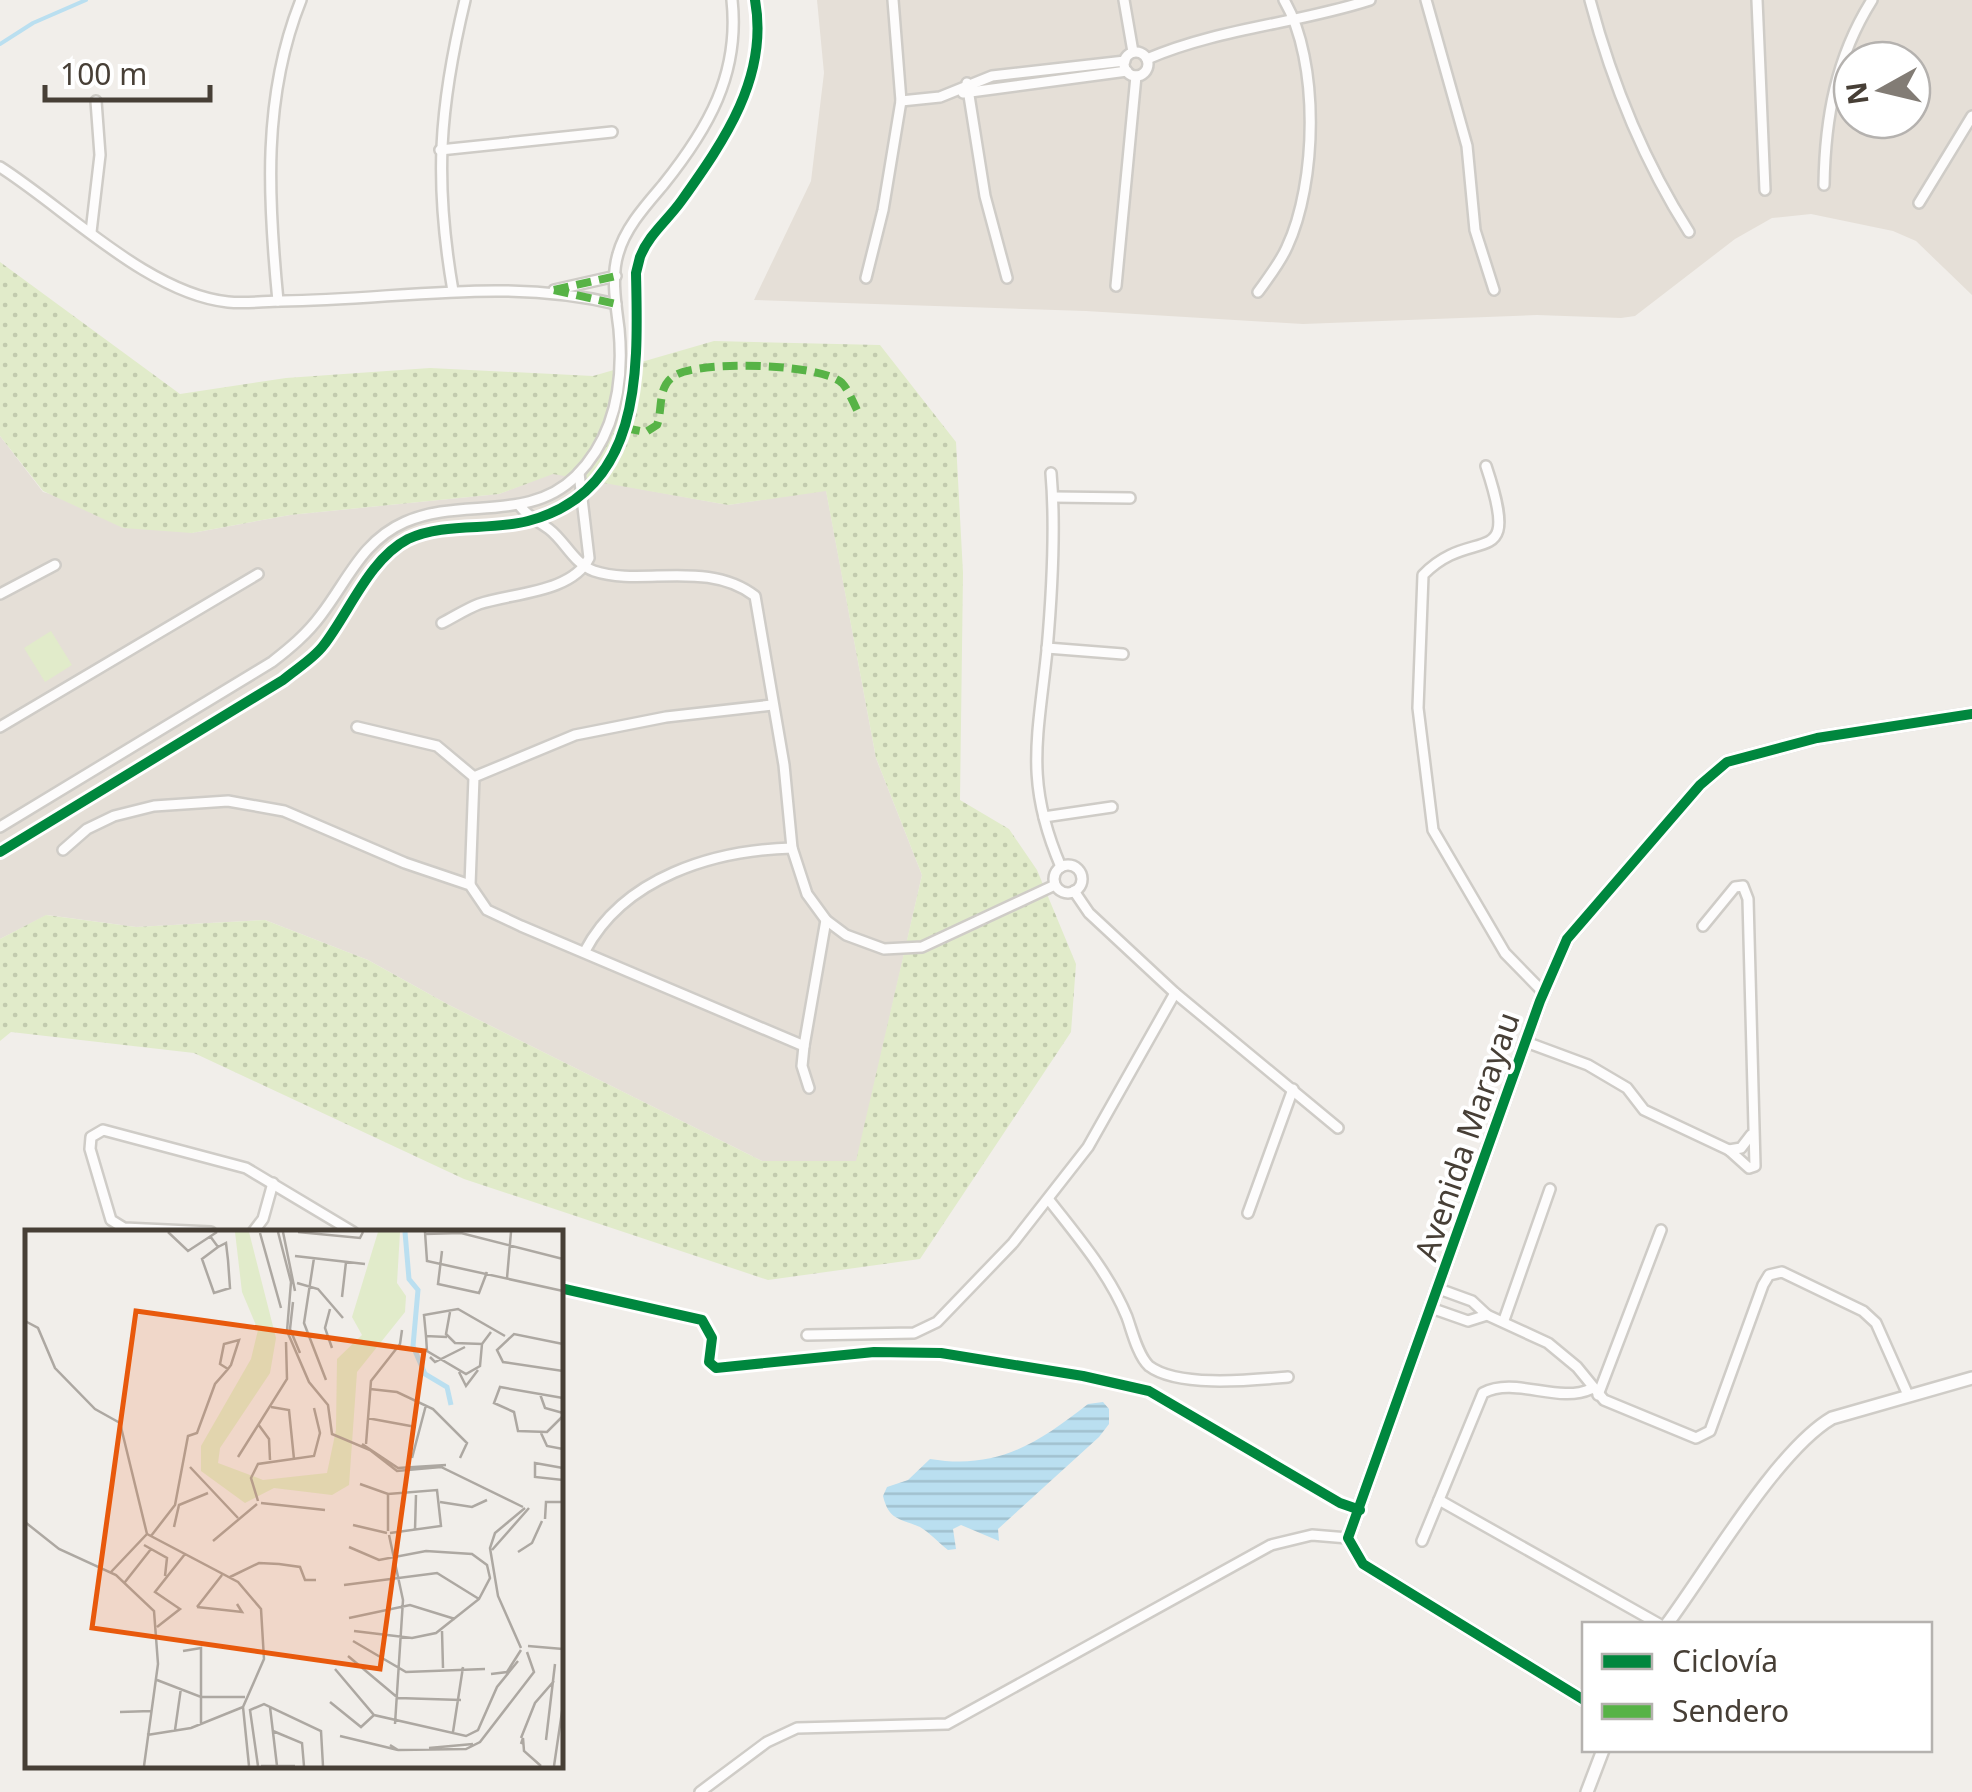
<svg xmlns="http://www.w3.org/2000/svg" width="1972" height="1792" viewBox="0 0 1972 1792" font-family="'Noto Sans',sans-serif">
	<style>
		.residential { fill: #e5dfd7; fill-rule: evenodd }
		.grass { fill: url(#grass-dots) }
		.garden { fill: #e1ebca }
		.water { fill: url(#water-rules) }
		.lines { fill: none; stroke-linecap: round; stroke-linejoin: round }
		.stream { stroke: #badff0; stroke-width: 4 }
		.minor-casing { stroke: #cfccc7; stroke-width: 14 }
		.tertiary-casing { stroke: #cfccc7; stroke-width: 16 }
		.minor { stroke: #fdfcfc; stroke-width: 9 }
		.tertiary { stroke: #fdfcfc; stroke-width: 11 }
		.quiet { stroke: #57b346; stroke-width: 8; stroke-dasharray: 15 8; stroke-linecap: butt }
		.cycleway-casing { stroke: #fff; stroke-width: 16 }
		.cycleway { stroke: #00873e; stroke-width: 10 }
		.labels { text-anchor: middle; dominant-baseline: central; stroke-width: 8; stroke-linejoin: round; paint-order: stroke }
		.street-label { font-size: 32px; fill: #473f36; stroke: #fff }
		.inset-river { fill: none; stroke: #badff0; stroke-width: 5 }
		.inset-road { fill: none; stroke: #ada8a2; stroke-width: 2.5 }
		.view { fill: #e8590c; fill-opacity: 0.15; stroke: #e8590c; stroke-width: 5 }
		.inset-edge { fill: none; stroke: #473f36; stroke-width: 5 }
	</style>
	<defs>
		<pattern id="grass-dots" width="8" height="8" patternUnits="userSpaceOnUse" patternTransform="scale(2.5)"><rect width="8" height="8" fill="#e1ebca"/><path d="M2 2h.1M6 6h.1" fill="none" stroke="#c2cbae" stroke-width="1.8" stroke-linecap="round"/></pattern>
		<pattern id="water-rules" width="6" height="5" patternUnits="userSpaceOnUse" patternTransform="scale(2.5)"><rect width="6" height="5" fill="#badff0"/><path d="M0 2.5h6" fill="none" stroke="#a1c0ce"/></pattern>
	</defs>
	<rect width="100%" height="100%" fill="#f1eeea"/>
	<!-- residential -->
	<g class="residential">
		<path d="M817,0H1972V295L1916,241L1893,231L1811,214L1772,218L1735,239L1635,316L1621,318L1537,315L1303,324L1086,311L754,300L811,181L824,73ZM1852,60H1912V120H1852Z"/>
		<path d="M0,436L43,492L192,533L290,515L499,494L553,473L728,505L826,490L876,758L922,875L857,1161H762L449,1005L368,960L265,920L136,927L47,915L0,939Z"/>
	</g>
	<!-- grass -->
	<path class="grass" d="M0,262L180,394L286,378L430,368L593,376L714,341L880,345L956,442L963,573L960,800L1009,829L1037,870L1076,964L1071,1032L920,1259L768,1280L464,1179L194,1053L11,1032L0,1041V939L46,915L136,927L265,920L368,960L449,1005L762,1161H856L922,875L876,758L826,491L728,505L553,474L499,494L290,515L192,533L123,528L43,491L0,436Z"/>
	<!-- garden -->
	<path class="garden" d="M51,631L72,665L45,682L24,648Z"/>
	<!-- water -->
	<path class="water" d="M1103,1402L1109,1409V1424L1099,1437L998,1529L999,1541L961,1525L953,1529L956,1549L948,1550C939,1543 929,1532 920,1527C900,1518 889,1521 883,1496L887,1487L908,1480L930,1459C997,1470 1037,1444 1088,1404Z"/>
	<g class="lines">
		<!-- stream -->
		<path class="stream" d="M0,44L33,23L86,0"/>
		<defs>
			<g id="minor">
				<path d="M1124,0L1133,52"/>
				<path d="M1426,0L1467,146L1475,230L1494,290"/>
				<path d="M1590,0C1612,83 1643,160 1689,232"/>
				<path d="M1757,0L1765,190"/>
				<circle cx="1136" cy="64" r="12"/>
				<path d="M1147,59C1219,28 1296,24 1370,0"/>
				<path d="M967,83L985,196L1007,278"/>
				<path d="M963,93L1127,71"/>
				<path d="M901,101L940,97L992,76L1125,61"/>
				<path d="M440,150L612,132"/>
				<path d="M0,167C66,209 149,294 228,302C246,304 265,301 282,301C398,300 503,277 616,304"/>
				<path d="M1824,185C1825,118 1836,57 1872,0"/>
				<path d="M1919,203L1972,116"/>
				<path d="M91,232L100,155L96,101"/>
				<path d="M866,278L883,210L901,101L893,0"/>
				<path d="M1116,286L1136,76"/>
				<path d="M554,290L616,276"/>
				<path d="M453,291C434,181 439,108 465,0"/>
				<path d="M1258,292C1268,278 1280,263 1287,247C1317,183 1320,61 1284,0"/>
				<path d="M278,301C268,199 262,97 301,0"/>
				<path d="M1486,466C1523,577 1474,522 1423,575L1418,708L1433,830L1505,953L1544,993"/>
				<path d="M1051,473C1056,530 1052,593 1047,650C1038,738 1024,781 1061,867"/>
				<path d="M1053,497L1130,498"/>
				<path d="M519,505C529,518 537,520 549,529C565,541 574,564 594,571C641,587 707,559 755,596L784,765L792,848L807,894L826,920L846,935L884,949L922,947L1055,885"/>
				<path d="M0,594L55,565"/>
				<path d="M442,623C454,617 466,609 479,604C511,593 572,593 589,558L579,473"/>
				<path d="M1047,648L1123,654"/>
				<path d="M0,727L258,574"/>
				<path d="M357,727L437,746L474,777"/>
				<path d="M1044,817L1112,807"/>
				<path d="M0,827L272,662C290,648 307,634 321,615C348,580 362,541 405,522C461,497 529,523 576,476C616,436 624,383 619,329C616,305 611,277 618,254C625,228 646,205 663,185C708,129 740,74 732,0"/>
				<path d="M63,850L87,829L114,816L154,806L228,801L284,811L405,863L470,885L487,910L521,926L804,1046"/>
				<path d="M0,852L283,680C296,669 313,659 323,646C349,613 369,559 408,539C444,522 490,531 528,521C644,491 638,367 636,273L640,257C649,234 668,220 682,200C724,141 769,77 755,0"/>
				<circle cx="1068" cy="879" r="14"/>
				<path d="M470,885L474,777L575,735L666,717L772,705"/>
				<path d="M1074,891L1089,913L1175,993L1338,1128"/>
				<path d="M585,951C624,877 714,850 792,848"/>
				<path d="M1526,1042L1588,1065L1627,1088L1644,1110L1729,1150L1749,1168L1755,1166L1748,899L1743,886L1735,887L1703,926"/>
				<path d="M809,1088L802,1066L804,1046L826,920"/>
				<path d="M1729,1150L1741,1148L1751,1135"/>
				<path d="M1049,1200C1077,1236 1109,1273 1127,1317C1132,1331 1138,1356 1149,1366C1178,1388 1253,1380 1288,1377"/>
				<path d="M1248,1213L1293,1089"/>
				<path d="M211,1232L124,1228L111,1220L90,1149L91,1137L103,1130L246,1168L353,1232"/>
				<path d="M253,1232L263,1219L273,1183"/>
				<path d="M560,1288L702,1320L712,1338L709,1362L716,1368L874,1352L941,1353L1083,1376L1149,1391L1340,1503L1360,1510"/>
				<path d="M1439,1289L1472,1301L1487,1315L1548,1343L1577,1367L1604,1400L1696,1438L1710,1431L1763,1285L1769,1275L1782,1272L1863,1311L1876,1323L1908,1395"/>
				<path d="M1431,1308L1468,1321L1487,1315"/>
				<path d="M1504,1320L1550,1189"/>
				<path d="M807,1335L914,1333L937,1322L1013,1243L1088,1147L1175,993"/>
				<path d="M1598,1395L1661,1230"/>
				<path d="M1439,1500L1659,1624"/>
				<path d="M1422,1541L1483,1393C1515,1376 1558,1404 1591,1389"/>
				<path d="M700,1792L767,1742L797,1728L947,1724L1271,1545L1312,1535L1348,1538"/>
			</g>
			<g id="tertiary">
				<path d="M1667,1624C1708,1569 1777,1450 1832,1418L1972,1378"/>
				<path d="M1584,1700L1363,1564L1348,1538L1540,1001L1567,939L1700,785L1727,762L1817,738L1972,714"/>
				<path d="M1587,1792L1603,1750"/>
			</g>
		</defs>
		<!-- minor casing -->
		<use href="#minor" class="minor-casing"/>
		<!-- tertiary casing -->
		<use href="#tertiary" class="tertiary-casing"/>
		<!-- minor -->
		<use href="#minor" class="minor"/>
		<!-- tertiary -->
		<use href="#tertiary" class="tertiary"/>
		<!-- quiet -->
		<g class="quiet">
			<path d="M554,290L616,304"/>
			<path d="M554,290L616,276"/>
			<path d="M625,428L646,432L657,425C663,409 657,387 674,376C698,360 821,363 842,383C848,389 853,402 857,410"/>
		</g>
		<defs>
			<g id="cycleway">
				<path d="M0,852L283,680C296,669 313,659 323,646C349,613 369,559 408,539C444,522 490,531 528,521C644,491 638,367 636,273L640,257C649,234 668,220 682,200C724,141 769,77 755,0"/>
				<path d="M560,1288L702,1320L712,1338L709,1362L716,1368L874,1352L941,1353L1083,1376L1149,1391L1340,1503L1360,1510"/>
				<path d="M1584,1700L1363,1564L1348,1538L1540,1001L1567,939L1700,785L1727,762L1817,738L1972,714"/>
			</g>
		</defs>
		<!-- cycleway casing -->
		<use href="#cycleway" class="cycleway-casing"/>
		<!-- cycleway -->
		<use href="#cycleway" class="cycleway"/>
	</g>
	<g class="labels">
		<!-- street labels -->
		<g class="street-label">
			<text transform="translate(1466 1136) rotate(-71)">Avenida Marayau</text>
		</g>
	</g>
	<!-- overview -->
	<g transform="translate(25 1230)">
		<rect width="538" height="538" fill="#f1eeea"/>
		<path d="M210,2H224L251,108L245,143L195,218L193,233L238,250L302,243L311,200L312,129L337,105L327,87L353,2H375L372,53L381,66L380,82L332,142L324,255L307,265L249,258L220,273L176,241V216L226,129L233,100L217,62Z" fill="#e1ebca"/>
		<path class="inset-river" d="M380,2L384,49L393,60L388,116L400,144L422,157L426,175"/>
		<path class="inset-road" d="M143,2L163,21L192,2M253,2L266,52L262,101L284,152L303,175L307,204L345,220L372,241L416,237L498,277M258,2L270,61M273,2L335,8L338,2M400,2L402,31L538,61M235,3L256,78M400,4L436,3L538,29M185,6L193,17L201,13L203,30L205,58L189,63L177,29L193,17M417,21L413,54L454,63L462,42M270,26L340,34M289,28L279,93L301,150M482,48L486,2M272,53L293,59L318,88M317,67L321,32M268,72L265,99L275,123M305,79L300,98L307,118M425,82L421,104L430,113L457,114L466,102M0,91L13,98L30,138L70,179L95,193L122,304M401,106L399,85L433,79L480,106M422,107L401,106L402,121L441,144L455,136L457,114M538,114L489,104L472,120L478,132L538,141M405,127L410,132L440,117M434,142L441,156L453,140M345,159L372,162L408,179L442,213L435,228M515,164L520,178L538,183M538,168L475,157L469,173L489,182L493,201L522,202L538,186M246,177L264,180L269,229M342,188L391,197M233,194L244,209L245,230M516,203L522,216L538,219M337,214L373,238L421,235M341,214L346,151L375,114L377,100M213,227L262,149L261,112M387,228L401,175M165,237L213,288M538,238L510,233V247L538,250M335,254L363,264L412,260L416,296L365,303M233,271L226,248L233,234L289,226L295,203L289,178M415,272L447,277L462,270M236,273L300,280M520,289L521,272H538M0,292L34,319L91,345L129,381L133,434L119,536M328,295L362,303M149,297L154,275L183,263M390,300L391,265M363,301V264M364,305L378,370L370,494M126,306L150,275L163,206L172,203L190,154L203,139L206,135L214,110L199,114L195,134L203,139M188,311L232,274M119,315L142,328L140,346M324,317L354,330L401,321L447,324L462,335L465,348L454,369L411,403L387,408L329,401M467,320L504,278M493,322L507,313L517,291M86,342L122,304L213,352L236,379L239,429L218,477L224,536M205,347L234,333L254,334L275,337L280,350H291M100,352L126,319M319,355L412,343L454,369M172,377L217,382L212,374M172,377L197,345M324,388L385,375L430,389M132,397L155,379L130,362L160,324M417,401L418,438M328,411L381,442L460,439M503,416L538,419M496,418L473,366L465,318L470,303L500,278M158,421L176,418V494M323,426L373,468L436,470M310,439L349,485L441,506L453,500L472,457L493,431M466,444L482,442L496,420M132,450L176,467H220M305,472L336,497L349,485M245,477L252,536M95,482L126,481M150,500L156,458M248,501L277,513L279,536M428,502L438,437M122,505L166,498L218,477M315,506L373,520L365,515M496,508L510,473L529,451M521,510L530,434M496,514L498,508L499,521L516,536M404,518L448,514M373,520L441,519L455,512L509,442L502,422M233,536L225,480L239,474L296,501L298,536M236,536H270M529,536L538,475"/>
		<path class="view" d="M111,81L399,121L355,439L67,398Z"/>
		<rect width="538" height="538" class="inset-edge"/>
	</g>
	<!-- legend -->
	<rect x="1582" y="1622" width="350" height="130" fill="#ffffff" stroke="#b5b2af" stroke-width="2.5"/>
	<rect x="1602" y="1654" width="50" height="15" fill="#00873e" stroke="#b5b2af" stroke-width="2.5"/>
	<text x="1672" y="1672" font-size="30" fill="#473f36">Ciclovía</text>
	<rect x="1602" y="1704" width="50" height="15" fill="#57b346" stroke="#b5b2af" stroke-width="2.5"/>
	<text x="1672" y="1722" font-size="30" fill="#473f36">Sendero</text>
	<!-- north arrow -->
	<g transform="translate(1882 90) rotate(262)"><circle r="48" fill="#ffffff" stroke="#b5b2af" stroke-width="2.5"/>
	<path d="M0-8L18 38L0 25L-18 38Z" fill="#827c75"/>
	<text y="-15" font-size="28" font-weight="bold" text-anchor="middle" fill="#473f36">N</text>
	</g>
	<!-- scale -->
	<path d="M45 85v15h165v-15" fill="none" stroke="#473f36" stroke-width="5"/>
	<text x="60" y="85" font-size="30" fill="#473f36" stroke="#ffffff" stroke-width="8" paint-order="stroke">100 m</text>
</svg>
